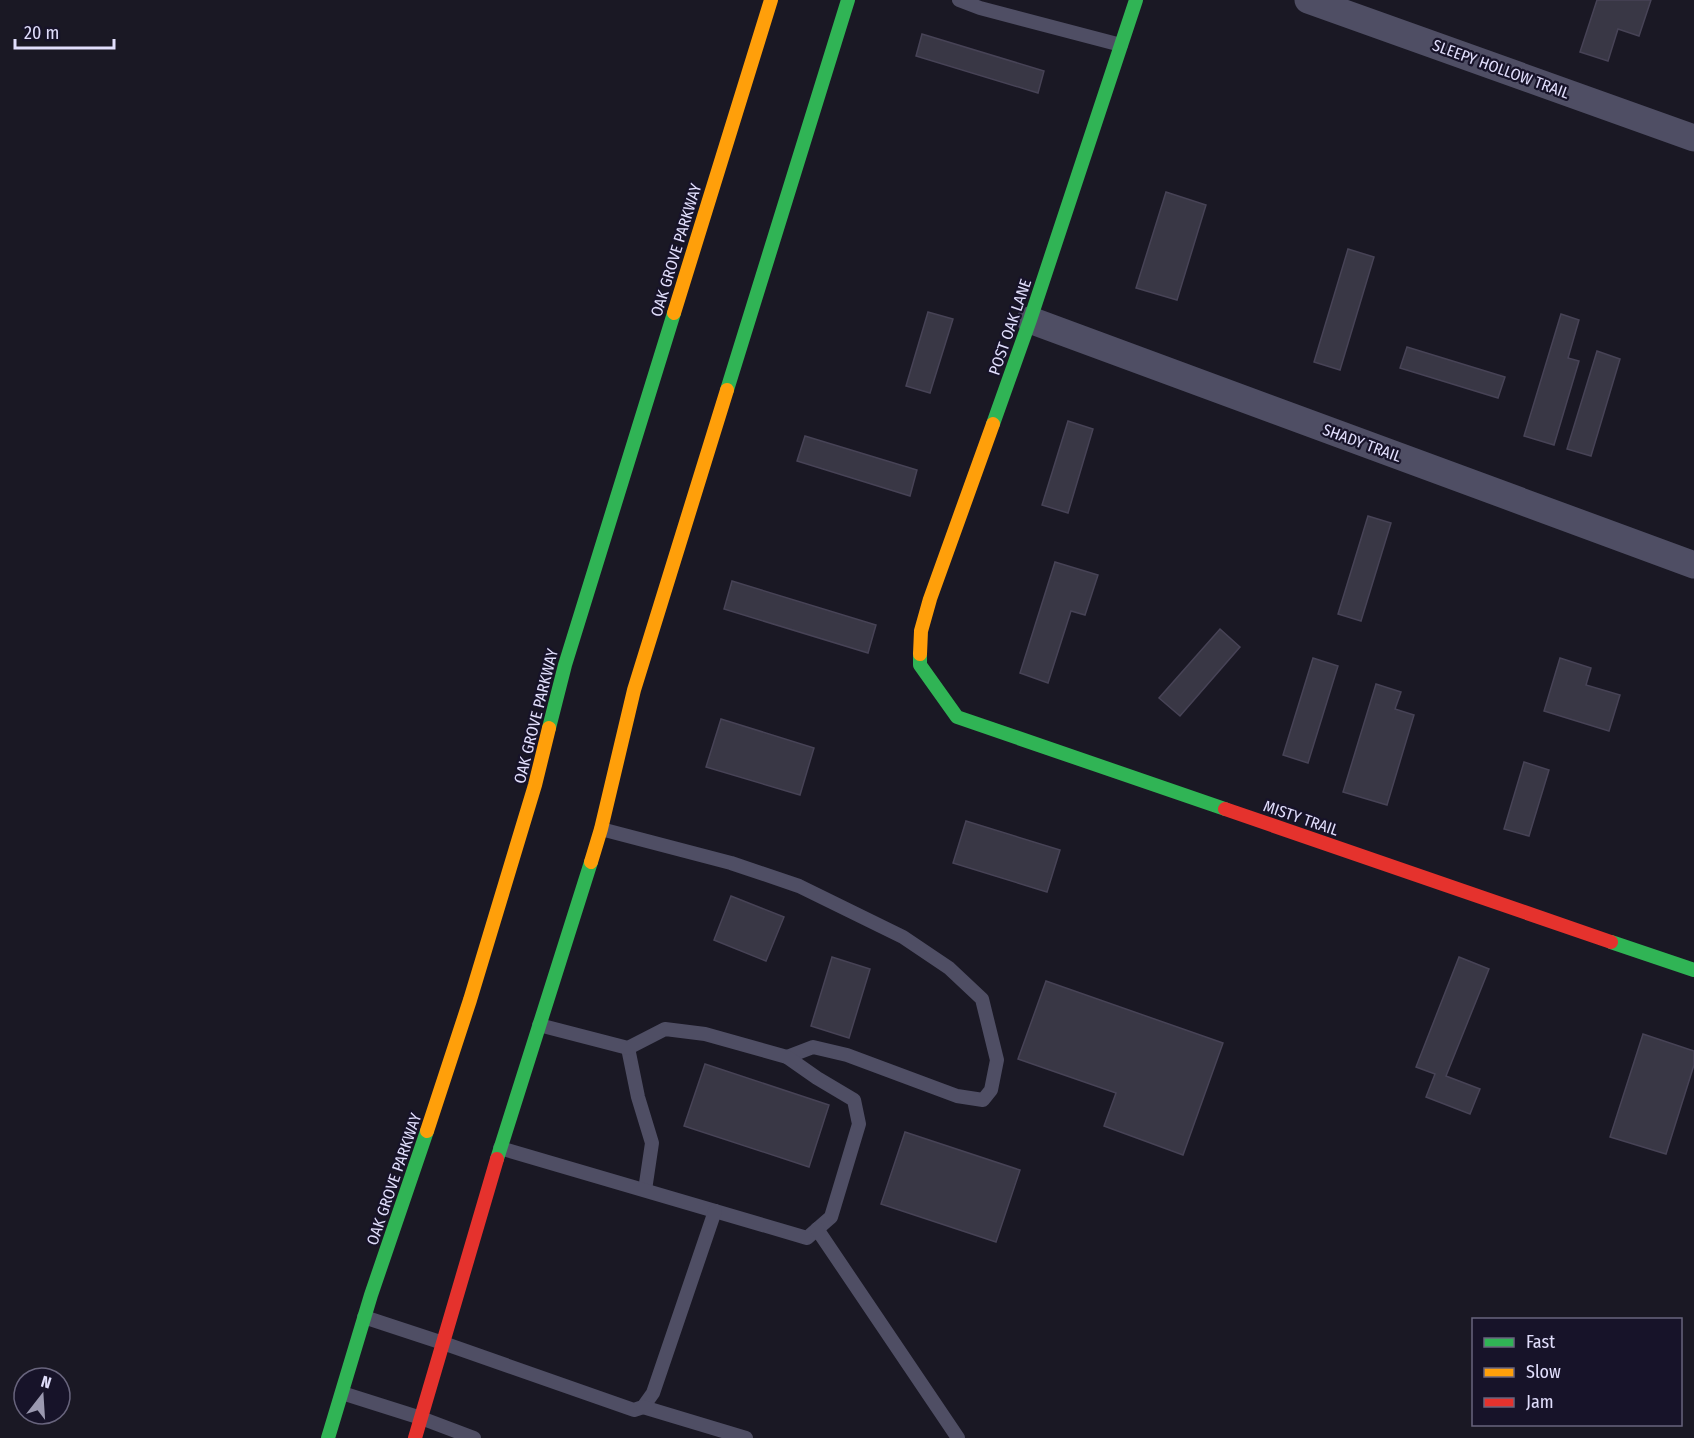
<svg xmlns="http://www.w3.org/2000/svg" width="1694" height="1438" viewBox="0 0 1694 1438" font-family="'Fira Sans Condensed',sans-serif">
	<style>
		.building { fill: #393745; stroke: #474356; stroke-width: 1.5 }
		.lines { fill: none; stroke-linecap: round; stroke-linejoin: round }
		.lane { stroke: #4f4e64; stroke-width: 14 }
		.street { stroke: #4f4e64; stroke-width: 27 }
		.fast { stroke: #30b455; stroke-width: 14 }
		.slow { stroke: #ff9f0a; stroke-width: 14 }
		.jam { stroke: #e5322d; stroke-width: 14 }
		.labels { text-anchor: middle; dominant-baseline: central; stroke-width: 4.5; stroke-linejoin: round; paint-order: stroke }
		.street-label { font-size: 16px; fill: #e1defc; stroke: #171329 }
	</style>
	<rect width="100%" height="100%" fill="#1a1824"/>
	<!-- building -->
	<g class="building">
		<path d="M1597,0H1651L1639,36L1618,29L1608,61L1580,52Z"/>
		<path d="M922,34L1044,71L1038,93L916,56Z"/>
		<path d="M1166,192L1206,205L1177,300L1136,288Z"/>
		<path d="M1348,249L1374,257L1340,370L1314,362Z"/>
		<path d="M928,312L953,319L930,393L906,386Z"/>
		<path d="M1561,314L1579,320L1568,358L1579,361L1554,445L1524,436Z"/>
		<path d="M1407,347L1505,377L1498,398L1400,368Z"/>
		<path d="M1597,351L1620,359L1591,456L1567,449Z"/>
		<path d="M1068,421L1093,429L1068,513L1042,505Z"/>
		<path d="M805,436L917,470L910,496L797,461Z"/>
		<path d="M1368,516L1391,523L1361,621L1338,614Z"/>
		<path d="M1055,562L1098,575L1085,615L1071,611L1048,683L1020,673Z"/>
		<path d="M732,581L876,625L868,653L724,609Z"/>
		<path d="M1220,629L1240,647L1180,716L1159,698Z"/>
		<path d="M1313,658L1338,666L1308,763L1283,755Z"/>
		<path d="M1560,658L1591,668L1586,685L1620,695L1609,731L1544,711Z"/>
		<path d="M1376,684L1401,692L1395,709L1414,715L1387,805L1343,792Z"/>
		<path d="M721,719L814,748L800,795L706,767Z"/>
		<path d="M1524,762L1549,770L1529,836L1504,829Z"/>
		<path d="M966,821L1060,850L1047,892L953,863Z"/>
		<path d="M731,896L784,917L766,961L714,940Z"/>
		<path d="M832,957L870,969L849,1038L811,1026Z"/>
		<path d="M1459,957L1489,969L1446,1076L1480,1089L1470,1114L1426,1097L1435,1074L1416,1067Z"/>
		<path d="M1046,981L1223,1043L1183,1155L1104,1126L1116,1093L1018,1059Z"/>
		<path d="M1643,1034L1694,1051V1065L1666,1154L1610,1137Z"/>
		<path d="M705,1064L829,1105L809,1167L684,1126Z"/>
		<path d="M905,1132L1020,1170L996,1242L881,1204Z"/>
	</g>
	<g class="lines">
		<!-- lane -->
		<g class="lane">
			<path d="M959,0L980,8L1121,45"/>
			<path d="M601,829L731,863L799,886L903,937L949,968L982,999L997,1060L991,1090L983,1100L957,1096L847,1055L813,1047L787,1057"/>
			<path d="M628,1048L638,1097L652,1143L645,1190"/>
			<path d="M500,1148L807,1238L831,1217L859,1124L854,1100L817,1078L787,1057L705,1034L665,1029L628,1048L539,1025"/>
			<path d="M817,1229L958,1438"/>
			<path d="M364,1317L443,1343L634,1410L643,1407L653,1393L715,1211"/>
			<path d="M342,1393L421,1418L474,1438"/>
			<path d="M643,1407L746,1438"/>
		</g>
		<!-- street -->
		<g class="street">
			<path d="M1308,0L1694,138"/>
			<path d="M1030,320L1694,565"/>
		</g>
		<!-- fast -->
		<g class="fast">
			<path d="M727,390L848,0"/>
			<path d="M993,424L1030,320L1136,0"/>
			<path d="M920,654V665L957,717L1225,809"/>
			<path d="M549,728L565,665L674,313"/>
			<path d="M1611,942L1694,970"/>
			<path d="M497,1159L591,862"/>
			<path d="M328,1438L371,1295L427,1131"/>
		</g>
		<!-- slow -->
		<g class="slow">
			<path d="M674,313L771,0"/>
			<path d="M920,654L921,631L930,599L993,424"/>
			<path d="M591,862L601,829L634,690L727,390"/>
			<path d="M427,1131L470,1000L535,785L549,728"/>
		</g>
		<!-- jam -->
		<g class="jam">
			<path d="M1225,809L1611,942"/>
			<path d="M415,1438L497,1159"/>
		</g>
	</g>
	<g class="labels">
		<!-- street labels -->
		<g class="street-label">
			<text transform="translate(1501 69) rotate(20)">SLEEPY HOLLOW TRAIL</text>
			<text transform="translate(676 250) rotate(-73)">OAK GROVE PARKWAY</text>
			<text transform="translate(1010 327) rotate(-71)">POST OAK LANE</text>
			<text transform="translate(1362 443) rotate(20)">SHADY TRAIL</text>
			<text transform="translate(536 716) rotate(-76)">OAK GROVE PARKWAY</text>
			<text transform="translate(1301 818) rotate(19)">MISTY TRAIL</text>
			<text transform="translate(394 1179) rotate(-71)">OAK GROVE PARKWAY</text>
		</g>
	</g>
	<!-- legend -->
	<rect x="1472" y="1318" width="210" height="108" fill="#171329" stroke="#68647d" stroke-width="1.5"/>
	<rect x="1484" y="1338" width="30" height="9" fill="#30b455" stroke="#68647d" stroke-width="1.5"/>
	<text x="1526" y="1348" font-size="18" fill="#e1defc">Fast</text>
	<rect x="1484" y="1368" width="30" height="9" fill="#ff9f0a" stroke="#68647d" stroke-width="1.5"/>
	<text x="1526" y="1378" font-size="18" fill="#e1defc">Slow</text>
	<rect x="1484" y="1398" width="30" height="9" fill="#e5322d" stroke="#68647d" stroke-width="1.5"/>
	<text x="1526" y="1408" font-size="18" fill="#e1defc">Jam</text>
	<!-- north arrow -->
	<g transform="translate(42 1396) rotate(17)"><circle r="28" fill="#171329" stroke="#68647d" stroke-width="1.5"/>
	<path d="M0-4.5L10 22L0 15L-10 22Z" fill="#9b99b0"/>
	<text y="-9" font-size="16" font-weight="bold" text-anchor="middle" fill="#e1defc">N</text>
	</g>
	<!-- scale -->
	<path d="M15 39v9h99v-9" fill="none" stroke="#e1defc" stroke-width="3"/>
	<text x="24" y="39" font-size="18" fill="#e1defc" stroke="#171329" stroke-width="4.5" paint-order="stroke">20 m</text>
</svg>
